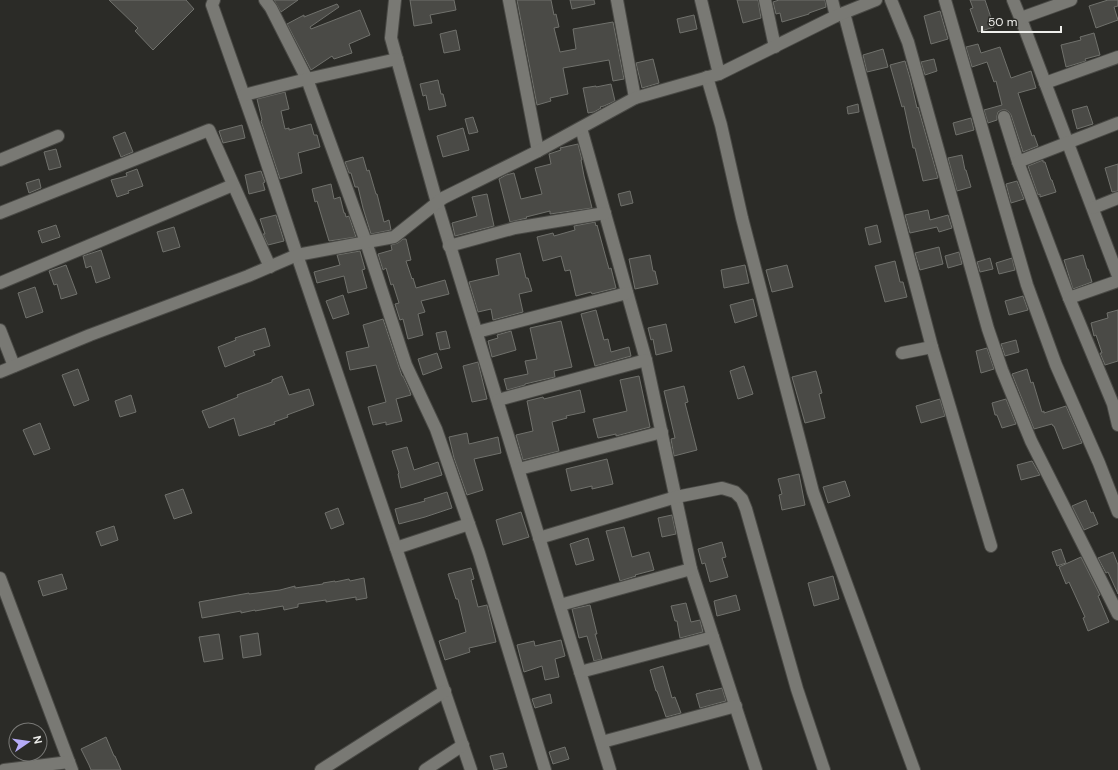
<svg xmlns="http://www.w3.org/2000/svg" width="1118" height="770" viewBox="0 0 1118 770" font-family="'DM Sans',sans-serif">
	<style>
		.building { fill: #4a4a46; stroke: #70716c }
		.lines { fill: none; stroke-linecap: round; stroke-linejoin: round }
		.minor-casing { stroke: #494945; stroke-width: 14 }
		.minor { stroke: #797974; stroke-width: 12 }
	</style>
	<rect width="100%" height="100%" fill="#2b2b27"/>
	<!-- building -->
	<g class="building">
		<path d="M109,0H186L194,9L153,50L135,31L138,28Z"/>
		<path d="M274,0H298L281,12Z"/>
		<path d="M410,0H454L456,10L430,15L432,23L414,26Z"/>
		<path d="M517,0H551L554,15L556,14L559,27L554,28L560,52L576,49L573,29L613,22L624,79L613,81L609,60L563,68L568,94L550,98L551,101L537,105Z"/>
		<path d="M570,0H594L595,4L572,9Z"/>
		<path d="M737,0H758L761,18L743,23Z"/>
		<path d="M779,0H825L826,7L809,13V14L782,22L780,13L776,14L773,2Z"/>
		<path d="M970,0H985L994,27L978,32L970,9L973,8Z"/>
		<path d="M1108,0H1118V6L1114,7L1118,20L1096,28L1089,6Z"/>
		<path d="M337,4L339,7L310,27L311,29L360,10L370,35L349,44L352,53L334,59L332,56L311,70L287,24L304,15V17Z"/>
		<path d="M940,11L948,39L931,44L924,16Z"/>
		<path d="M694,15L697,29L680,33L677,19Z"/>
		<path d="M456,30L460,50L444,53L440,34Z"/>
		<path d="M1094,33L1100,55L1085,59L1086,61L1066,67L1061,45L1081,40L1080,37Z"/>
		<path d="M978,44L981,53L1000,47L1011,78L1031,71L1036,88L1018,93L1032,136L1034,135L1038,146L1023,152L1011,115L1009,112L1006,110H1002L998,112L997,116V120L988,123L984,110L1002,105L996,81L994,82L987,62L972,67L966,47Z"/>
		<path d="M883,49L888,67L867,72L863,55Z"/>
		<path d="M653,59L659,83L642,88L636,63Z"/>
		<path d="M934,59L937,71L925,75L921,62Z"/>
		<path d="M905,61L910,78L917,108L918,107L938,178L923,181L915,148H913L904,106L902,107L890,65Z"/>
		<path d="M438,80L441,94H443L446,106L429,110L426,95L423,96L420,84Z"/>
		<path d="M611,84L615,101L604,106L600,107L601,108L594,112L588,113L583,88L596,86V87Z"/>
		<path d="M285,92L289,109L281,111L285,129L289,128V130L311,124L314,135H317L320,147L298,153L302,173L280,179L261,121L262,120L257,99Z"/>
		<path d="M858,104L859,112L848,114L847,107Z"/>
		<path d="M1087,106L1093,124L1077,129L1072,110Z"/>
		<path d="M473,117L478,132L469,134L465,119Z"/>
		<path d="M971,118L974,130L956,135L953,123Z"/>
		<path d="M242,125L245,138L223,143L219,131Z"/>
		<path d="M463,128L469,150L443,157L437,136Z"/>
		<path d="M125,132L133,152L121,157L113,137Z"/>
		<path d="M578,144L582,160H581L584,176L592,208L550,214V211L526,217L527,218L510,222L499,179L506,175L514,173L521,199L542,194L535,168L551,164L549,154L561,150L560,148Z"/>
		<path d="M56,149L61,167L49,170L44,152Z"/>
		<path d="M962,155L965,170H966L971,187L957,191L948,158Z"/>
		<path d="M363,157L367,171L369,170L376,194H377L384,222L389,220L391,230L371,234L363,208L358,187H355L351,173H349L345,162Z"/>
		<path d="M1043,160V162H1045L1051,180H1052L1056,192L1040,197V194L1038,195L1028,166Z"/>
		<path d="M1118,164V191L1112,192L1105,168Z"/>
		<path d="M137,169L143,186L128,191L129,193L117,197L111,180L127,176L126,173Z"/>
		<path d="M261,171L265,182L263,183L265,190L249,194L245,175Z"/>
		<path d="M39,179L41,188L29,193L26,183Z"/>
		<path d="M1017,181L1024,199L1011,203L1006,184Z"/>
		<path d="M331,184L334,199L340,197L344,213H345L346,217L349,216L356,237L329,241L317,201L315,202L312,189Z"/>
		<path d="M630,191L633,203L621,206L618,194Z"/>
		<path d="M487,194L494,226L455,236L452,223L477,216L472,197Z"/>
		<path d="M928,210L930,220L948,215L952,228L939,232L937,227L910,233L905,215Z"/>
		<path d="M276,215L284,241L268,245L263,234H265L260,219Z"/>
		<path d="M595,222L596,226L597,225L609,269L611,268L616,288L592,294L591,292L576,296L570,270L565,271L561,256L543,261L537,237L553,233L554,236L575,230L574,226Z"/>
		<path d="M56,225L60,237L42,243L38,231Z"/>
		<path d="M877,225L881,242L869,245L865,228Z"/>
		<path d="M174,227L180,247L163,252L157,232Z"/>
		<path d="M403,239H406L411,260L406,261L412,279L413,278L416,288L445,280L449,294L421,301L425,312L418,314L423,335L408,339L403,319L400,320L395,304L399,303L393,284L391,285L386,268L383,270L378,254L392,250L391,245L398,243Z"/>
		<path d="M939,247L943,264L920,270L915,253Z"/>
		<path d="M101,250L110,278L96,283L91,266L86,268L83,256Z"/>
		<path d="M360,251L365,269L362,270L367,288L348,293L344,276L317,283L314,272L340,265L337,255Z"/>
		<path d="M959,252L962,264L948,268L945,256Z"/>
		<path d="M520,253L526,278H528L532,291L519,294L523,312L493,320L491,309L478,312L469,282L499,275L496,259Z"/>
		<path d="M650,255L653,271H655L658,284L635,289L629,259Z"/>
		<path d="M1083,255L1087,269H1088L1092,282L1073,289L1064,260Z"/>
		<path d="M990,258L993,269L980,272L977,262Z"/>
		<path d="M1012,258L1015,270L999,274L996,263Z"/>
		<path d="M895,261L900,282H903L907,297L885,302L875,266Z"/>
		<path d="M66,265L77,294L61,299L57,284L54,285L49,271Z"/>
		<path d="M745,265L749,283L724,288L721,270Z"/>
		<path d="M787,265L793,287L772,292L766,270Z"/>
		<path d="M35,287L43,312L26,318L18,293Z"/>
		<path d="M343,295L349,314L333,319L326,301Z"/>
		<path d="M1023,296L1028,310L1009,315L1005,301Z"/>
		<path d="M753,299L757,316L735,323L730,305Z"/>
		<path d="M596,310L604,340L608,339L611,352L629,347L631,356L595,366L581,314Z"/>
		<path d="M1118,310V361L1105,365L1100,353H1102L1096,335L1094,336L1091,323L1108,318L1107,313Z"/>
		<path d="M383,319L402,376H403L409,389L411,395L396,399L402,421L386,425V422L373,425L368,407L386,402L376,365L350,370L346,352L369,347L363,325Z"/>
		<path d="M561,321L572,367L554,371L555,377L525,384V385L507,390L504,379L528,374L525,361L537,359L530,328Z"/>
		<path d="M666,324L672,351L656,355L653,339L651,340L648,328Z"/>
		<path d="M265,328L270,346L253,351L255,355L225,367L218,347L236,340L235,338Z"/>
		<path d="M446,331L450,348L440,350L436,333Z"/>
		<path d="M511,331L516,350L492,357L488,341L498,338L497,335Z"/>
		<path d="M1016,340L1019,352L1005,356L1001,344Z"/>
		<path d="M987,348L994,369L981,373L976,351Z"/>
		<path d="M437,353L442,368L423,375L418,359Z"/>
		<path d="M478,362L487,399L472,402L463,366Z"/>
		<path d="M744,366L753,394L738,399L730,371Z"/>
		<path d="M78,369L89,400L74,406L62,375Z"/>
		<path d="M1027,369L1031,383L1033,382L1042,412L1044,411V413L1066,406L1082,443L1063,449L1054,426H1053L1052,424L1034,429L1012,374Z"/>
		<path d="M816,371L822,393L819,394L825,418L805,423L792,377Z"/>
		<path d="M282,376L289,395L309,389L314,405L287,415L288,417L274,422L275,424L239,436L234,418L209,428L202,411L213,407L238,397L237,395L272,382V380Z"/>
		<path d="M639,376L650,427L616,436V434L598,438L593,419L627,411L620,380Z"/>
		<path d="M684,386L688,402L685,403L697,450L674,456L671,439L675,438L664,391Z"/>
		<path d="M580,390L585,412L566,416L567,418L552,422L559,451L523,460L516,435L533,431L527,401L543,397L544,399Z"/>
		<path d="M131,395L136,412L120,417L115,401Z"/>
		<path d="M940,399L945,416L921,423L916,406Z"/>
		<path d="M1006,399L1016,424L1002,428L997,415H995L992,403Z"/>
		<path d="M40,423L50,449L34,455L23,430Z"/>
		<path d="M467,433L469,444L498,437L501,453L474,459L483,490L467,495L454,458L449,437Z"/>
		<path d="M407,447L414,470L438,462L442,475L401,488L398,474L399,473L392,451Z"/>
		<path d="M607,459L613,484L592,489V486L571,491L566,469Z"/>
		<path d="M1032,461L1040,475L1021,480L1017,465Z"/>
		<path d="M799,474L805,505L782,510L779,495L782,494L778,479Z"/>
		<path d="M845,481L850,496L828,503L823,487Z"/>
		<path d="M183,489L192,513L174,519L165,495Z"/>
		<path d="M447,492L452,508L425,517L399,524L395,509L425,501L424,499Z"/>
		<path d="M1086,500L1091,513L1093,512L1098,524L1084,530L1072,506Z"/>
		<path d="M338,508L344,524L331,529L325,513Z"/>
		<path d="M521,512L529,537L503,545L496,520Z"/>
		<path d="M672,515L676,534L662,537L658,518Z"/>
		<path d="M114,526L118,540L101,546L96,532Z"/>
		<path d="M624,527L632,557L649,552L654,570L635,575L636,576L620,581L606,531Z"/>
		<path d="M588,538L594,560L576,565L570,544Z"/>
		<path d="M722,542L726,557L722,558L728,577L710,582L705,563L702,564L698,549Z"/>
		<path d="M1061,549L1066,563L1057,566L1052,552Z"/>
		<path d="M1113,552L1118,565V594L1108,572L1106,573L1098,558Z"/>
		<path d="M1081,557L1100,595L1098,596L1109,622L1088,631L1083,618L1085,617L1069,582L1066,584L1059,567Z"/>
		<path d="M471,568L474,579L471,580L478,607L487,605L496,642L469,648L470,652L445,660L439,641L466,632L458,599H456L448,574Z"/>
		<path d="M62,574L67,589L43,596L38,581Z"/>
		<path d="M833,576L839,599L814,606L808,583Z"/>
		<path d="M364,578L367,598L356,600V597L326,602V600L298,604V607L284,610L283,606L255,611V610L241,613V611L202,618L199,602L249,593V594L280,590L295,586V588L323,584V583L335,581V582L349,579L350,581Z"/>
		<path d="M736,595L740,610L717,616L714,601Z"/>
		<path d="M686,603L691,622L700,620L703,632L680,638L677,621H675L671,606Z"/>
		<path d="M590,605L597,634H595L602,659L594,661L587,636L579,638L572,609Z"/>
		<path d="M258,633L261,655L243,658L240,636Z"/>
		<path d="M219,634L223,659L204,662L199,637Z"/>
		<path d="M561,640L565,656L555,659L559,677L545,680L542,666L524,672L517,645L534,641L535,646Z"/>
		<path d="M663,666L672,698L675,697L681,713L666,717L657,691H656L650,670Z"/>
		<path d="M722,688L726,701L700,708L696,694L710,690V691Z"/>
		<path d="M550,694L552,703L535,708L532,699Z"/>
		<path d="M106,737L114,756H115L121,770H91L89,765L81,749Z"/>
		<path d="M565,747L569,759L553,764L549,752Z"/>
		<path d="M503,753L507,767L494,770L490,756Z"/>
	</g>
	<g class="lines">
		<defs>
			<g id="minor">
				<path d="M214,0L212,5L256,130L297,255L471,770"/>
				<path d="M265,0L271,8L307,79L366,242L406,365L436,429L479,553L545,770"/>
				<path d="M395,0L391,38L437,203L610,770"/>
				<path d="M509,0L538,151"/>
				<path d="M617,0L635,98"/>
				<path d="M701,0L719,74"/>
				<path d="M765,0L775,47"/>
				<path d="M832,0L836,16"/>
				<path d="M891,0L908,42L988,329L1002,370L1031,441L1118,614"/>
				<path d="M945,0L1027,285L1056,365L1099,463L1118,512"/>
				<path d="M1013,0L1024,27L1118,276"/>
				<path d="M844,13L932,347L991,546"/>
				<path d="M1021,18L1071,0"/>
				<path d="M707,77L721,125L742,218L813,492L914,770"/>
				<path d="M1045,83L1118,57"/>
				<path d="M244,95L307,79L397,59"/>
				<path d="M1004,117L1018,162L1069,298L1113,404L1118,425"/>
				<path d="M581,128L646,360L691,569L756,770"/>
				<path d="M0,160L58,136"/>
				<path d="M1018,162L1118,123"/>
				<path d="M1093,208L1118,198"/>
				<path d="M0,213L209,130L270,267"/>
				<path d="M449,246L515,228L605,213"/>
				<path d="M0,283L233,185"/>
				<path d="M1069,298L1118,281"/>
				<path d="M0,330L14,366"/>
				<path d="M477,332L627,293"/>
				<path d="M902,353L932,347"/>
				<path d="M0,372L90,335L248,276L297,255L394,237L443,198L538,151L635,98L719,74L836,16L876,0"/>
				<path d="M498,400L646,360"/>
				<path d="M519,469L662,432"/>
				<path d="M539,538L676,497L722,488L735,492L742,499L746,509L797,689L824,770"/>
				<path d="M396,548L469,524"/>
				<path d="M0,578L72,770"/>
				<path d="M560,605L691,569"/>
				<path d="M580,672L713,637"/>
				<path d="M602,742L736,706"/>
				<path d="M4,770L69,762"/>
				<path d="M321,770L445,691"/>
				<path d="M425,770L463,745"/>
			</g>
		</defs>
		<!-- minor casing -->
		<use href="#minor" class="minor-casing"/>
		<!-- minor -->
		<use href="#minor" class="minor"/>
	</g>
	<!-- north arrow -->
	<g transform="translate(28 742) rotate(77)"><circle r="19" fill="#2b2b27" stroke="#797976"/>
	<path d="M0-3L7 15L0 10L-7 15Z" fill="#b6acf8"/>
	<text y="-6" font-size="11" font-weight="bold" text-anchor="middle" fill="#efefec">N</text>
	</g>
	<!-- scale -->
	<path d="M982 26v6h79v-6" fill="none" stroke="#efefec" stroke-width="2"/>
	<text x="988" y="26" font-size="12" fill="#efefec" stroke="#2b2b27" stroke-width="3" paint-order="stroke">50 m</text>
</svg>
